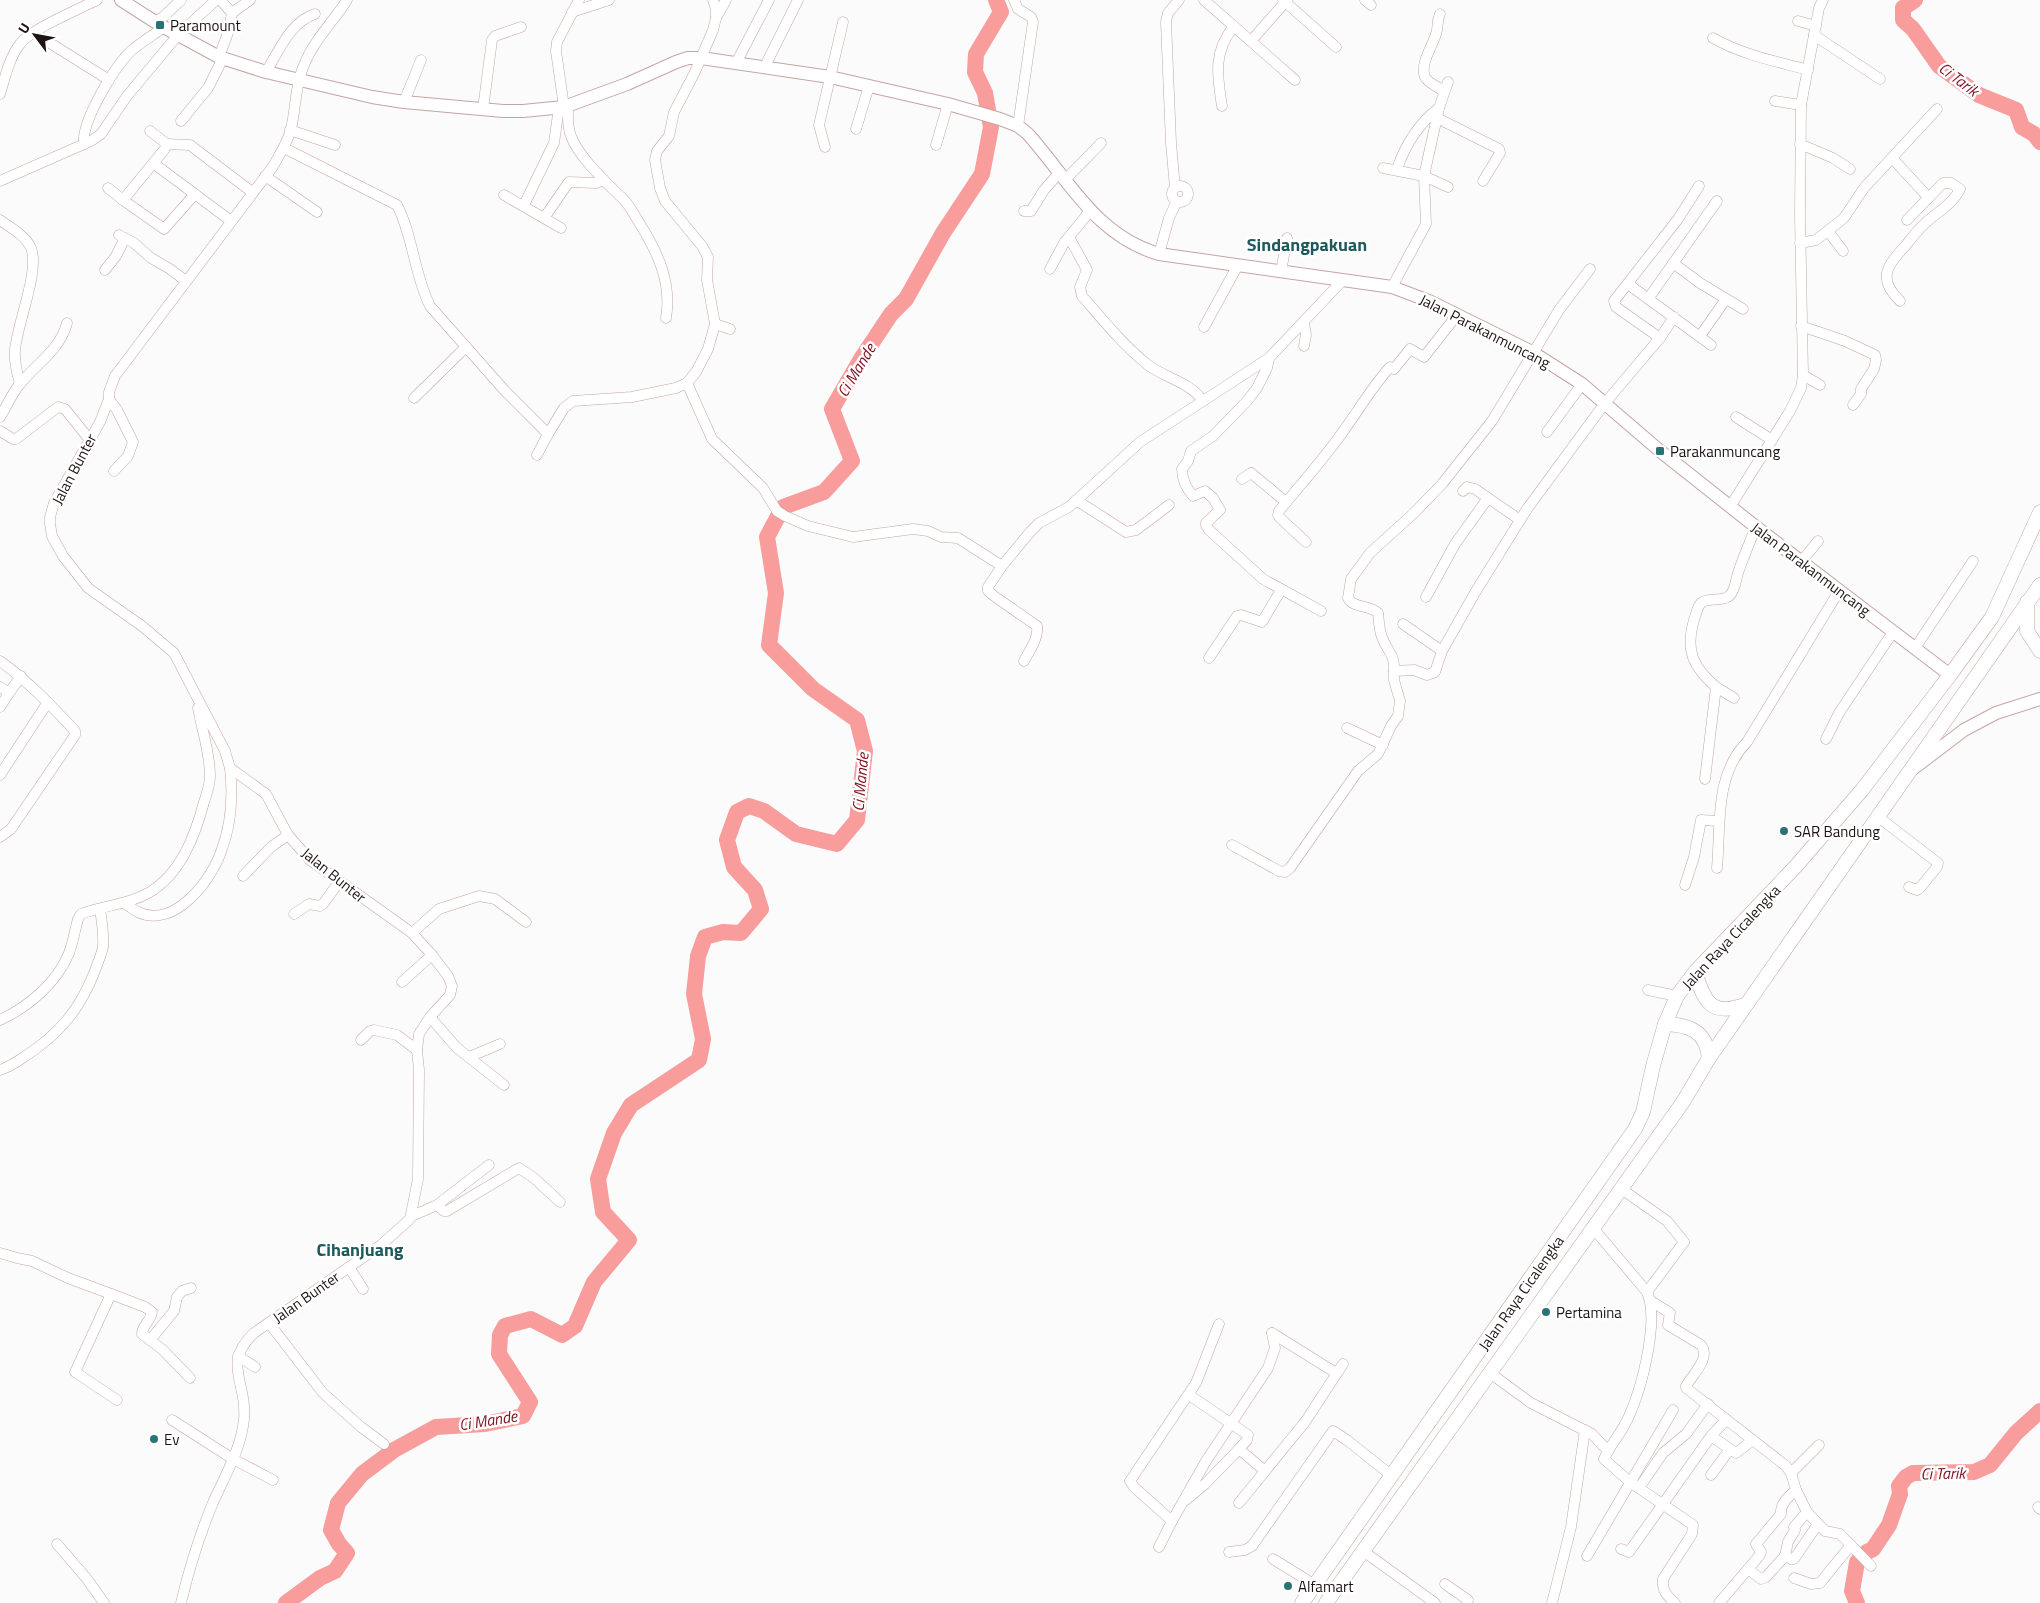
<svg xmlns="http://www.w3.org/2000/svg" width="2040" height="1603" viewBox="0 0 2040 1603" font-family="'Titillium Web',sans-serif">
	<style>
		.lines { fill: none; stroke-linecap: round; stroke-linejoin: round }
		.river { stroke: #f89c9c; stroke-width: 16 }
		.minor-casing { stroke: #c6a4a4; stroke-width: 11 }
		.major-casing { stroke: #c6a4a4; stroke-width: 14 }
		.highway-casing { stroke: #c6a4a4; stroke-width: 15 }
		.minor { stroke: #fff; stroke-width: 10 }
		.major { stroke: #fff; stroke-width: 12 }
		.highway { stroke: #fff; stroke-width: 14 }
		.poi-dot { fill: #297377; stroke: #fff; stroke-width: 2 }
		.labels { text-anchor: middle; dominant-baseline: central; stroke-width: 5; stroke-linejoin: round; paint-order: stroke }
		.poi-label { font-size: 15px; fill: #1e1212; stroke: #fff; text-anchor: start }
		.street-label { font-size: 15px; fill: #1e1212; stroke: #fff }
		.water-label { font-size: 16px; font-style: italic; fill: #801324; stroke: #fff }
		.quarter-label { font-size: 18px; font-weight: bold; fill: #1e595c; stroke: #fff }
	</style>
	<rect width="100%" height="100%" fill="#fbfbfb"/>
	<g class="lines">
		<!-- river -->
		<g class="river">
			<path d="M1915,0L1903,8V20L1913,29L1939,66L1979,95L2016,110L2022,127L2034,134L2040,142"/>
			<path d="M286,1603L320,1578L335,1571L347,1553L339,1544L331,1530L338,1503L362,1474L394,1450L436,1427L485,1424L523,1416L530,1402L499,1354L500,1335L505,1326L531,1319L562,1335L575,1326L594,1282L629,1240L603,1212L598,1179L614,1133L631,1105L699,1060L703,1039L694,994L698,956L705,937L723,932L741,933L761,909L755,890L734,867L727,840L737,812L749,806L764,811L796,834L837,844L857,820L865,751L857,720L813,689L769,645L776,593L767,537L783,507L824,492L852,461L832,409L861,359L891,314L906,299L943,233L982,174L991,127L985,93L975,72L976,54L1001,12L996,0"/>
			<path d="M1857,1603L1852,1591L1857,1562L1867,1552L1873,1549L1889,1525L1900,1494L1899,1486L1906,1477L1913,1473L1974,1472L1990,1465L2016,1433L2040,1411"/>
		</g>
		<defs>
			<g id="minor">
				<path d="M1014,0L1018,9L1031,17L1033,22L1018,126"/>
				<path d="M1204,0L1295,80"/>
				<path d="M1283,0L1336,47"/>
				<path d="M1365,0L1371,5"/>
				<path d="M223,3L232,13L250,0"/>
				<path d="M572,12L609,0"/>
				<path d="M1440,14C1437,21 1438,24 1437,30C1435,43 1419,63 1425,77C1428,83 1438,87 1444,91"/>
				<path d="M716,18L726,0"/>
				<path d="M1798,21L1816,26"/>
				<path d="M154,22L163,17L181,0"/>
				<path d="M34,33L109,80"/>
				<path d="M1814,35L1880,79"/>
				<path d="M1713,38C1743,55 1775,61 1808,70"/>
				<path d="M1251,41L1287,0"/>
				<path d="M219,57L229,30L232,13"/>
				<path d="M736,63L769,0"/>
				<path d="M764,68L798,0"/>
				<path d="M266,72C279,51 290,22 315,14"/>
				<path d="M0,94C5,78 9,58 20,44C31,29 79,9 97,0"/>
				<path d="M1775,101L1801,105"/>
				<path d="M404,102L421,60"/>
				<path d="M568,106C568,115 567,127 571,136C578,157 609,185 625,201C631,208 635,216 640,224C658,253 672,283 666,318"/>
				<path d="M1222,106C1217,75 1213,52 1234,26"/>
				<path d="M564,107L556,51L557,42L579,0"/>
				<path d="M483,109L492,40L495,36L521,27"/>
				<path d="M1437,118L1499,149L1500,153L1483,181"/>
				<path d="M181,121L208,88L223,58"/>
				<path d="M856,129L869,86"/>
				<path d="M290,130L335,145"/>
				<path d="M84,144C81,121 115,66 132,50C142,42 153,35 164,27"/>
				<path d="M167,144L190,145L252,192"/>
				<path d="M1800,144L1833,158L1850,169"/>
				<path d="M936,145L948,104"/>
				<path d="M825,147L819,125L843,22"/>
				<path d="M284,148L397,205C413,236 414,274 430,306L505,391L548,434L537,455"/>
				<path d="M1892,158L1928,197"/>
				<path d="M153,163L231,221"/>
				<path d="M1383,168L1424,176L1448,187"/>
				<path d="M1397,169C1405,146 1419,123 1439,108"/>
				<path d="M265,176L317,212"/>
				<path d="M1065,180L1101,143"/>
				<path d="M0,181L91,141L101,134L127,96L178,35L216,0"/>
				<circle cx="1180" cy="194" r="8"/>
				<path d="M108,188L123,200L164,150L167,144L150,131"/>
				<path d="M1175,188L1171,143L1166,22L1168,13L1179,0"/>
				<path d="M504,195L561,228"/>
				<path d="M123,200L164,229L195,194"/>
				<path d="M524,205L554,143L559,107"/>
				<path d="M1024,211H1031L1044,190L1060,172"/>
				<path d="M544,218L569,182L596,183L604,180"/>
				<path d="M0,220C10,227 26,236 31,248C40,271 17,324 15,350C14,362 17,373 20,384"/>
				<path d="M1828,231L1843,251"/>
				<path d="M119,235L134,243L151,258L170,269L186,281"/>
				<path d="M1069,237L1087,270L1080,287L1082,296C1103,320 1123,345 1148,365C1165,378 1190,382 1202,400"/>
				<path d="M1800,243L1816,240L1844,218L1864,188L1937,109"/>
				<path d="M1159,254L1169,218L1177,201"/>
				<path d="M1673,263L1700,283L1743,309"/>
				<path d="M1050,269L1064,243L1090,211"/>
				<path d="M105,270L116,256L125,238"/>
				<path d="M1281,272L1287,238"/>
				<path d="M1628,284L1711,345"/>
				<path d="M1392,287L1426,224L1424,176L1439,108L1448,82"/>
				<path d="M1648,299L1717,201"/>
				<path d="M1900,301C1876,278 1888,265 1906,245C1913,236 1921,226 1930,219C1941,210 1954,202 1960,189L1951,183H1943L1907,220"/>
				<path d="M1304,323L1306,335L1304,346"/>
				<path d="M715,324L730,329"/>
				<path d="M1801,326L1845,341L1875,355L1876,360L1874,369L1861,389V394L1853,405"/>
				<path d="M1204,327L1238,265"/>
				<path d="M1700,336L1726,299"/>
				<path d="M1660,338L1616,307L1614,301L1678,219L1699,186"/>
				<path d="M1269,358L1267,368L1257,388L1247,401L1213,436L1191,451L1188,461L1182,469C1182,480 1186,488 1193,496L1205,491L1213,498L1220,510L1206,523V525L1209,530L1263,579L1321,611"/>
				<path d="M1803,375L1820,385"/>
				<path d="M687,383L712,439L763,488L777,511L785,516L808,526L853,537L913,529L928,531L941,537L958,538L1002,566"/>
				<path d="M414,398L466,347"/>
				<path d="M109,399L117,410L133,442L128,456L114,471"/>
				<path d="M0,417C7,406 12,393 20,384C37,363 60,350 67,323"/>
				<path d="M1736,417L1772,440"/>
				<path d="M0,431L13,439H16L58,407L65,409L89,439"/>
				<path d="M1547,432L1582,384"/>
				<path d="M548,434L564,408L573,401L632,397L676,388L687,383L696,372L708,349L715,324L707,280L708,257L702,246L665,201L660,188L655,160L657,151L669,136L674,112L694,74L713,30L716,18V9L713,0"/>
				<path d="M1242,479L1251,473L1286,502"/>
				<path d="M1463,491L1467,487L1475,489L1520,520"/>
				<path d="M1076,500L1126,532L1136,530L1169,505"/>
				<path d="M1730,507L1790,411L1801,388L1803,375L1800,215L1801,105L1819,8L1823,0"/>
				<path d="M1306,542L1280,518L1278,515L1279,511C1300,485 1323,460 1342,433C1358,411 1372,387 1390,367L1394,369L1410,349L1424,357L1457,315"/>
				<path d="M1801,562L1818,541"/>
				<path d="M1426,597L1455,544L1488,498"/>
				<path d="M1403,624L1442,651"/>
				<path d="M1915,648L1973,561"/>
				<path d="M1209,658L1237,616L1241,615L1262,622L1281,590"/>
				<path d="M0,661C28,681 52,706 75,731V735L11,829L0,837"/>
				<path d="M1024,661C1029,651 1039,638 1037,626L994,596L988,591V587L1002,566L1030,532L1039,523L1069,507L1140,442L1269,358L1342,281"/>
				<path d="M1394,671C1395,653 1387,652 1382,637C1379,630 1379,621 1378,613C1369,604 1354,609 1348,598L1351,579L1370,553L1414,513L1442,484L1492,421L1559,310L1590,269"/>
				<path d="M0,687L9,693L21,676"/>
				<path d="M1716,687L1734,698"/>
				<path d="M0,707L9,693"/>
				<path d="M1347,728L1383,745"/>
				<path d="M1826,739L1839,713L1893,632"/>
				<path d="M0,775L48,702"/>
				<path d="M1705,779L1716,687C1693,667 1685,651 1694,620C1696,615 1697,607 1701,603C1709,596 1723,603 1730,595C1736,589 1736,577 1739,570C1744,556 1750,541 1756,527"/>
				<path d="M1877,816L1938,863L1937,867L1919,889L1917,890L1909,887"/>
				<path d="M1232,845L1279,871L1285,872L1290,868L1358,771L1378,754L1391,726L1398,716L1400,701L1394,680V671L1414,670L1427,675L1435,672L1442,651L1476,591L1527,509L1605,403L1660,338L1674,317"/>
				<path d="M1717,868C1721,826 1714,775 1747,742L1839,591"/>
				<path d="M243,876L271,847L288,835"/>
				<path d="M1685,885L1694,857L1701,820L1719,821"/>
				<path d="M125,904C129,906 134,910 138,912C175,930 213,878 222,849C231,824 233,795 230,768"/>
				<path d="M294,914L309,904L320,906L323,904L339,882"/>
				<path d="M412,933L439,909L479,896L495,899L526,922"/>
				<path d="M402,982L432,955"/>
				<path d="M1648,990L1677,996"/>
				<path d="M430,1017L457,1048L504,1085"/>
				<path d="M0,1020C28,1007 57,983 69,953C73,942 75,930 78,919L81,914C104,905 128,905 150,892C181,873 195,836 204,802C207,793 210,785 210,776C210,753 202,730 198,708"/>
				<path d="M361,1040L370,1031L374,1030L397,1035L417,1050"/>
				<path d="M469,1057L500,1044"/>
				<path d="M0,1070C10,1067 18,1061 27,1055C59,1034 80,1009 94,973C97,965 101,956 103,947C104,934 102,922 100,909"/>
				<path d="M1620,1188L1667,1221L1684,1242L1647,1292"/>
				<path d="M437,1205L444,1211H447L519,1168L534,1178L560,1202"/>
				<path d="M412,1216L437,1205L489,1165"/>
				<path d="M1593,1228L1647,1292C1660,1323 1640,1397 1624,1426C1618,1437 1609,1447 1604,1459L1630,1482L1693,1525L1692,1534L1663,1579C1662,1590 1666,1595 1675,1603"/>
				<path d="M0,1253L17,1258L32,1261L68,1278L111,1294L75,1372L117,1400"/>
				<path d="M349,1267L363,1289"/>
				<path d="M111,1294L145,1307L152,1312C151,1321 142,1325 142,1334L163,1350L190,1378"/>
				<path d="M1651,1301L1670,1313L1668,1325L1701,1345C1711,1358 1693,1374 1686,1386V1388L1786,1466L1791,1473L1796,1490L1807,1512L1825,1531L1840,1534L1871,1566"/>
				<path d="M269,1323L323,1393L361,1427L384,1444"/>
				<path d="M1272,1333L1336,1373"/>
				<path d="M150,1340L174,1311L177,1297L182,1291L191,1288"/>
				<path d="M238,1356L255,1367"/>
				<path d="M1490,1373L1531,1403L1592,1434L1608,1451"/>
				<path d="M1189,1395L1248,1435L1247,1440L1239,1449L1265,1471"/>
				<path d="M172,1420L233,1459L273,1480"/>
				<path d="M1711,1436L1736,1453L1753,1440"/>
				<path d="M1791,1473L1819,1445"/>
				<path d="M1711,1475L1730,1449"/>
				<path d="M1639,1488L1663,1453L1686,1434L1708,1404"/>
				<path d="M1186,1500L1205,1484L1239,1449"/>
				<path d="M1239,1503L1305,1422L1343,1364"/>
				<path d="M2038,1507L2040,1509"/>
				<path d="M1172,1521L1206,1461L1268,1368L1275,1348L1272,1333"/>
				<path d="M57,1544L87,1579L104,1603"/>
				<path d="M1159,1547L1172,1521L1134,1487L1130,1481L1196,1383L1219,1324"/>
				<path d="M1621,1549L1629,1552L1711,1436L1726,1420"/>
				<path d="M1363,1551L1435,1603"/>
				<path d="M1229,1552L1245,1550L1252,1546L1333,1431L1347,1440L1392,1476"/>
				<path d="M1587,1556L1673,1410"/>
				<path d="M1785,1556L1788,1542L1795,1530L1794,1527L1807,1512"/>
				<path d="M1273,1559L1315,1585"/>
				<path d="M1748,1569L1761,1579L1766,1577L1785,1556L1791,1559H1794L1818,1524"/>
				<path d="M1794,1578L1811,1584L1820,1583L1851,1545"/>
				<path d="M1445,1584L1468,1600L1467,1603"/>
				<path d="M181,1603C189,1569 199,1537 212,1505C224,1477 241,1450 244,1419C248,1383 221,1364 254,1333L381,1245L410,1219L418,1179L419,1070L417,1050L419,1034L430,1017L450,995L452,986L448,976L432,955L412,933L310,860L288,835L266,794L230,768L225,751L174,653L142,626L88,588L63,556L52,536L50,524V517L54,503L100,422L109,399V392L115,376L274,165C280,153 288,142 291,129C296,108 295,85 304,65C314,40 333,22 347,0"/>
				<path d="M1552,1603L1571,1527L1585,1430"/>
				<path d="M1719,1603L1760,1555L1761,1552L1756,1544L1781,1514C1780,1504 1788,1497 1796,1490"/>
			</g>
			<g id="major">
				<path d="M121,0L160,25L219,57L266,72L372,97L404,102L503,111H523L564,107L627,84L676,62L688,58H701L830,77L948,104L1000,119L1018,126L1028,134C1069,180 1096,236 1159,254L1392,287L1429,301L1532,352L1582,384L1660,451L1756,527L1950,675"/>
				<path d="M1914,768L1964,730L1996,713L2040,699"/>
			</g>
			<g id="highway">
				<path d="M2027,602V631L2040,651"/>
				<path d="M1695,972C1705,1004 1712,1017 1747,1004"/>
				<path d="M1665,1024C1690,1025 1706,1031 1709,1058"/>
				<path d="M1302,1603L1635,1129L1643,1112L1653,1066L1665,1024L1677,996L1695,972L1796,866L1862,790L1950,675L1992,617L2040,512"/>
				<path d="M1326,1603L1683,1102L1709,1058L2040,585"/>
			</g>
		</defs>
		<!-- minor casing -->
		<use href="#minor" class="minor-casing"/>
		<!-- major casing -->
		<use href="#major" class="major-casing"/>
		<!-- highway casing -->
		<use href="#highway" class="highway-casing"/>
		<!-- minor -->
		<use href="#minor" class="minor"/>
		<!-- major -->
		<use href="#major" class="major"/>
		<!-- highway -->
		<use href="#highway" class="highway"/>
	</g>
	<!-- markers -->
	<g class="poi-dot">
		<rect x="155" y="20" width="10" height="10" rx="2.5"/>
		<rect x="1655" y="446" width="10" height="10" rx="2.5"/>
		<circle cx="1784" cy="831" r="5"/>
		<circle cx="1546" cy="1312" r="5"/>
		<circle cx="154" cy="1439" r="5"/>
		<circle cx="1288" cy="1586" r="5"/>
	</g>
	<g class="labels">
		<!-- poi labels -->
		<g class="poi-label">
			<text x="170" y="25">Paramount</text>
			<text x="1670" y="451">Parakanmuncang</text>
			<text x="1794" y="831">SAR Bandung</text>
			<text x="1556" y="1312">Pertamina</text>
			<text x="164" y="1439">Ev</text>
			<text x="1298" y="1586">Alfamart</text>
		</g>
		<!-- street labels -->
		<g class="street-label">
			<text transform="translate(1485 331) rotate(27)">Jalan Parakanmuncang</text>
			<text transform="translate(74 469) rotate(-62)">Jalan Bunter</text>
			<text transform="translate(1811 569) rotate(37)">Jalan Parakanmuncang</text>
			<text transform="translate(334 875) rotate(39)">Jalan Bunter</text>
			<text transform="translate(1731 937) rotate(-47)">Jalan Raya Cicalengka</text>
			<text transform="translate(1521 1293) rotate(-55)">Jalan Raya Cicalengka</text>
			<text transform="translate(306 1297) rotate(-35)">Jalan Bunter</text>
		</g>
		<!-- water labels -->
		<g class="water-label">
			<text transform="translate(1959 79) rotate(37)">Ci Tarik</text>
			<text transform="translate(856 370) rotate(-59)">Ci Mande</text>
			<text transform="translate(860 782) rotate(-85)">Ci Mande</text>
			<text transform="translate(488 1420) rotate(-9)">Ci Mande</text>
			<text transform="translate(1943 1473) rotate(-1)">Ci Tarik</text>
		</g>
		<!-- quarter labels -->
		<g class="quarter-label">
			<text x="1307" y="244">Sindangpakuan</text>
			<text x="360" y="1249">Cihanjuang</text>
		</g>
	</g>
	<!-- north arrow -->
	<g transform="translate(35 35) rotate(302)" stroke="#ffffff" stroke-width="4" paint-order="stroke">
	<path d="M0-4L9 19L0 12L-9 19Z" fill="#1e1212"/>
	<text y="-8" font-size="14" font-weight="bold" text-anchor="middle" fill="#1e1212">U</text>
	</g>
</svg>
